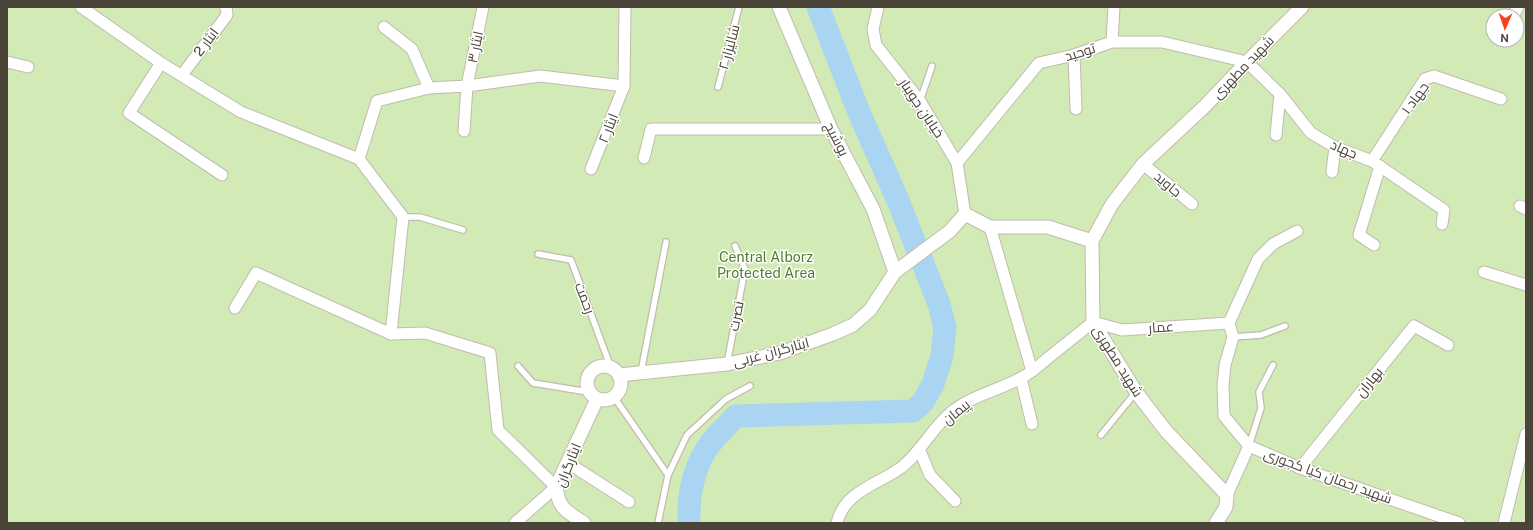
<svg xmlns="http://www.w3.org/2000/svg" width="1533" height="530" viewBox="0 0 1533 530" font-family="'Public Sans',Cairo,sans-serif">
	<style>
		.green { fill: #d2eab5; fill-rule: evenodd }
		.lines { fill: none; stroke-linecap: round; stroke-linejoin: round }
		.river { stroke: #a9d4f2; stroke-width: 23 }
		.service-casing { stroke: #c2bbae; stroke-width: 8 }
		.minor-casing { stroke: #c2bbae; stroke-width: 13 }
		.tertiary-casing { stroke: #c2bbae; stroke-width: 15 }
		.service { stroke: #fff; stroke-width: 5.5 }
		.minor { stroke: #fff; stroke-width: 11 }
		.tertiary { stroke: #fff; stroke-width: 13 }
		.labels { text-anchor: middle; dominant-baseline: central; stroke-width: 3; stroke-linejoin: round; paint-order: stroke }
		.street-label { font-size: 14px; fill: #4b4439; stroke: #fff }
		.park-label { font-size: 14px; fill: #4a7f2a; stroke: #fff }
	</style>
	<rect width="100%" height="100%" fill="#f6f3ec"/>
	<!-- green -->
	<path class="green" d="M7,7H1526V523H7ZM1493,16H1517V40H1493Z"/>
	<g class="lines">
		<!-- river -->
		<path class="river" d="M689,523C688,495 693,467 710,444C718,434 727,425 736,416L913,411L923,402L933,384L942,356L945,328L939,304L899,203L858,110L818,7"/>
		<defs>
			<g id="service">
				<path d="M718,87L739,7"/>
				<path d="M920,101L932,66"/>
				<path d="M403,217H420L463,230"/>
				<path d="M538,254L571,260L611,368"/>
				<path d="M1233,337L1261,335L1285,326"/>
				<path d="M727,364L745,269L735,246"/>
				<path d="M518,366L533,383L588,392"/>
				<path d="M641,372L666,242"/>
				<path d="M614,397L668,475"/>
				<path d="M1101,435L1136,392"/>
				<path d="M1249,446L1261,408L1259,392L1273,365"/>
				<path d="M658,523L668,475L687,435L726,399L750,386"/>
			</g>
			<g id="minor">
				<path d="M81,7L161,63L241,112L359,159"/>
				<path d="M878,7L873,29L876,45L920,101L957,163L965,214"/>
				<path d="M1513,16L1518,7"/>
				<path d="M384,27L412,49L429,88"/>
				<path d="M1112,42L1114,7"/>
				<path d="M1074,55L1076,109"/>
				<path d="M7,62L28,67"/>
				<path d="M161,63L129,113L222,175"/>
				<path d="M182,75L227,15L226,7"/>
				<path d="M464,131L467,86L483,7"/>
				<path d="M1276,135L1280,94"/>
				<path d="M644,158L651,129H831"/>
				<path d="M1372,161L1425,79L1434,76L1501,99"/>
				<path d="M957,163L1039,63L1074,55L1112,42H1162L1247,62L1280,94L1311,133L1335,147L1372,161L1444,210L1442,224"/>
				<path d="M1143,164L1192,204"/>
				<path d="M591,169L624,86L625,7"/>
				<path d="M1332,172L1335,147"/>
				<path d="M1520,206L1526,209"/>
				<path d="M990,227L1032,371"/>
				<path d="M1374,245L1359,235L1380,166"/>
				<path d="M1484,272L1526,285"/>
				<path d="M235,308L256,273L391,334L425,333L490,353L498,430L556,487L515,523"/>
				<path d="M391,334L403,217L359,159L377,101L429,88L467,86L540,76L624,86"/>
				<path d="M1021,378L1032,424"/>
				<path d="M1249,446L1224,416L1223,385L1225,365L1233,337L1229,323L1258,259L1273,244L1297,231"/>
				<path d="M919,449L930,475L955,501"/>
				<path d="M568,463L629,502"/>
				<path d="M1300,468L1414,326L1448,345"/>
				<path d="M1227,495L1249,446L1300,468L1459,523"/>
				<path d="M837,523C844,492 876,485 899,469C918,456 931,430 948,415C969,396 997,391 1021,378C1031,373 1040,365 1048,358C1063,346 1078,334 1093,322L1122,330L1229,323"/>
				<path d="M1504,523L1526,434"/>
			</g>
			<g id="tertiary">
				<path d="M779,7L831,129L873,209L895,272"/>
				<circle cx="604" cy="383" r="17"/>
				<path d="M619,375L727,364L780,353L833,334L853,325L870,310L895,272L950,231L965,214L990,227H1048L1092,241"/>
				<path d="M584,523C566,511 559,509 556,487L597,399"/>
				<path d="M1216,523L1226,507L1227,495L1166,431L1136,392L1093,322L1092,241L1112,204L1143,164L1205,106L1247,62L1302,7"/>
			</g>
		</defs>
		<!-- service casing -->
		<use href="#service" class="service-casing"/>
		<!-- minor casing -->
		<use href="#minor" class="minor-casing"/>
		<!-- tertiary casing -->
		<use href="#tertiary" class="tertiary-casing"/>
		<!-- service -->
		<use href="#service" class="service"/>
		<!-- minor -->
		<use href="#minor" class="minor"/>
		<!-- tertiary -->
		<use href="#tertiary" class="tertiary"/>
	</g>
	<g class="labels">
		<!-- street labels -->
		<g class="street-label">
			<text transform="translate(206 42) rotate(-53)">ایثار 2</text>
			<text transform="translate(475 47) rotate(-78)">ایثار ۳</text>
			<text transform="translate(729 47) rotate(-75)">شالیزار ۲</text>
			<text transform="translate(1080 52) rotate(-17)">توحید</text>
			<text transform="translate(1243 67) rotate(-46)">شهید مطهری</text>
			<text transform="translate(1415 98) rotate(-54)">جهاد ۱</text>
			<text transform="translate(922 108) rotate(56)">خیابان جویبار</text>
			<text transform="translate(608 128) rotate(-68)">ایثار ۲</text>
			<text transform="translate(837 139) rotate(63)">یوشیج</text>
			<text transform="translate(1344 149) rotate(24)">جهاد</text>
			<text transform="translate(1168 184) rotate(40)">جاوید</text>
			<text transform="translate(585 298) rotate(69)">رحمت</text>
			<text transform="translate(736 316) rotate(-79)">نصرت</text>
			<text transform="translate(1161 327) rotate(-4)">عمار</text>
			<text transform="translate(771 352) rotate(-15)">ایثارگران غربی</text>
			<text transform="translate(1118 361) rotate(58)">شهید مطهری</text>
			<text transform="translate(1369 382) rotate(-51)">بهاران</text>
			<text transform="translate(956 412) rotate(-39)">پیمان</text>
			<text transform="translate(568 465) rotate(-68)">ایثارگران</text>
			<text transform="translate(1328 476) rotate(20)">شهید رحمان کیا کجوری</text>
		</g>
		<!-- park labels -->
		<g class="park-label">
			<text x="766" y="257">Central Alborz<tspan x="766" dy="16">Protected Area</tspan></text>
		</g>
	</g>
	<!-- border -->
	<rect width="1533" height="530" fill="none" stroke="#4b4439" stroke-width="16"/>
	<!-- north arrow -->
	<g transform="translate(1505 28) rotate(182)"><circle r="19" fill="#ffffff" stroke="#b7b4b0"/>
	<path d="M0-3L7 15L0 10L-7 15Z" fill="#fc3f1d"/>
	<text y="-6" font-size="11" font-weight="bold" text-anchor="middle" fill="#4b4439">N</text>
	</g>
</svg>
